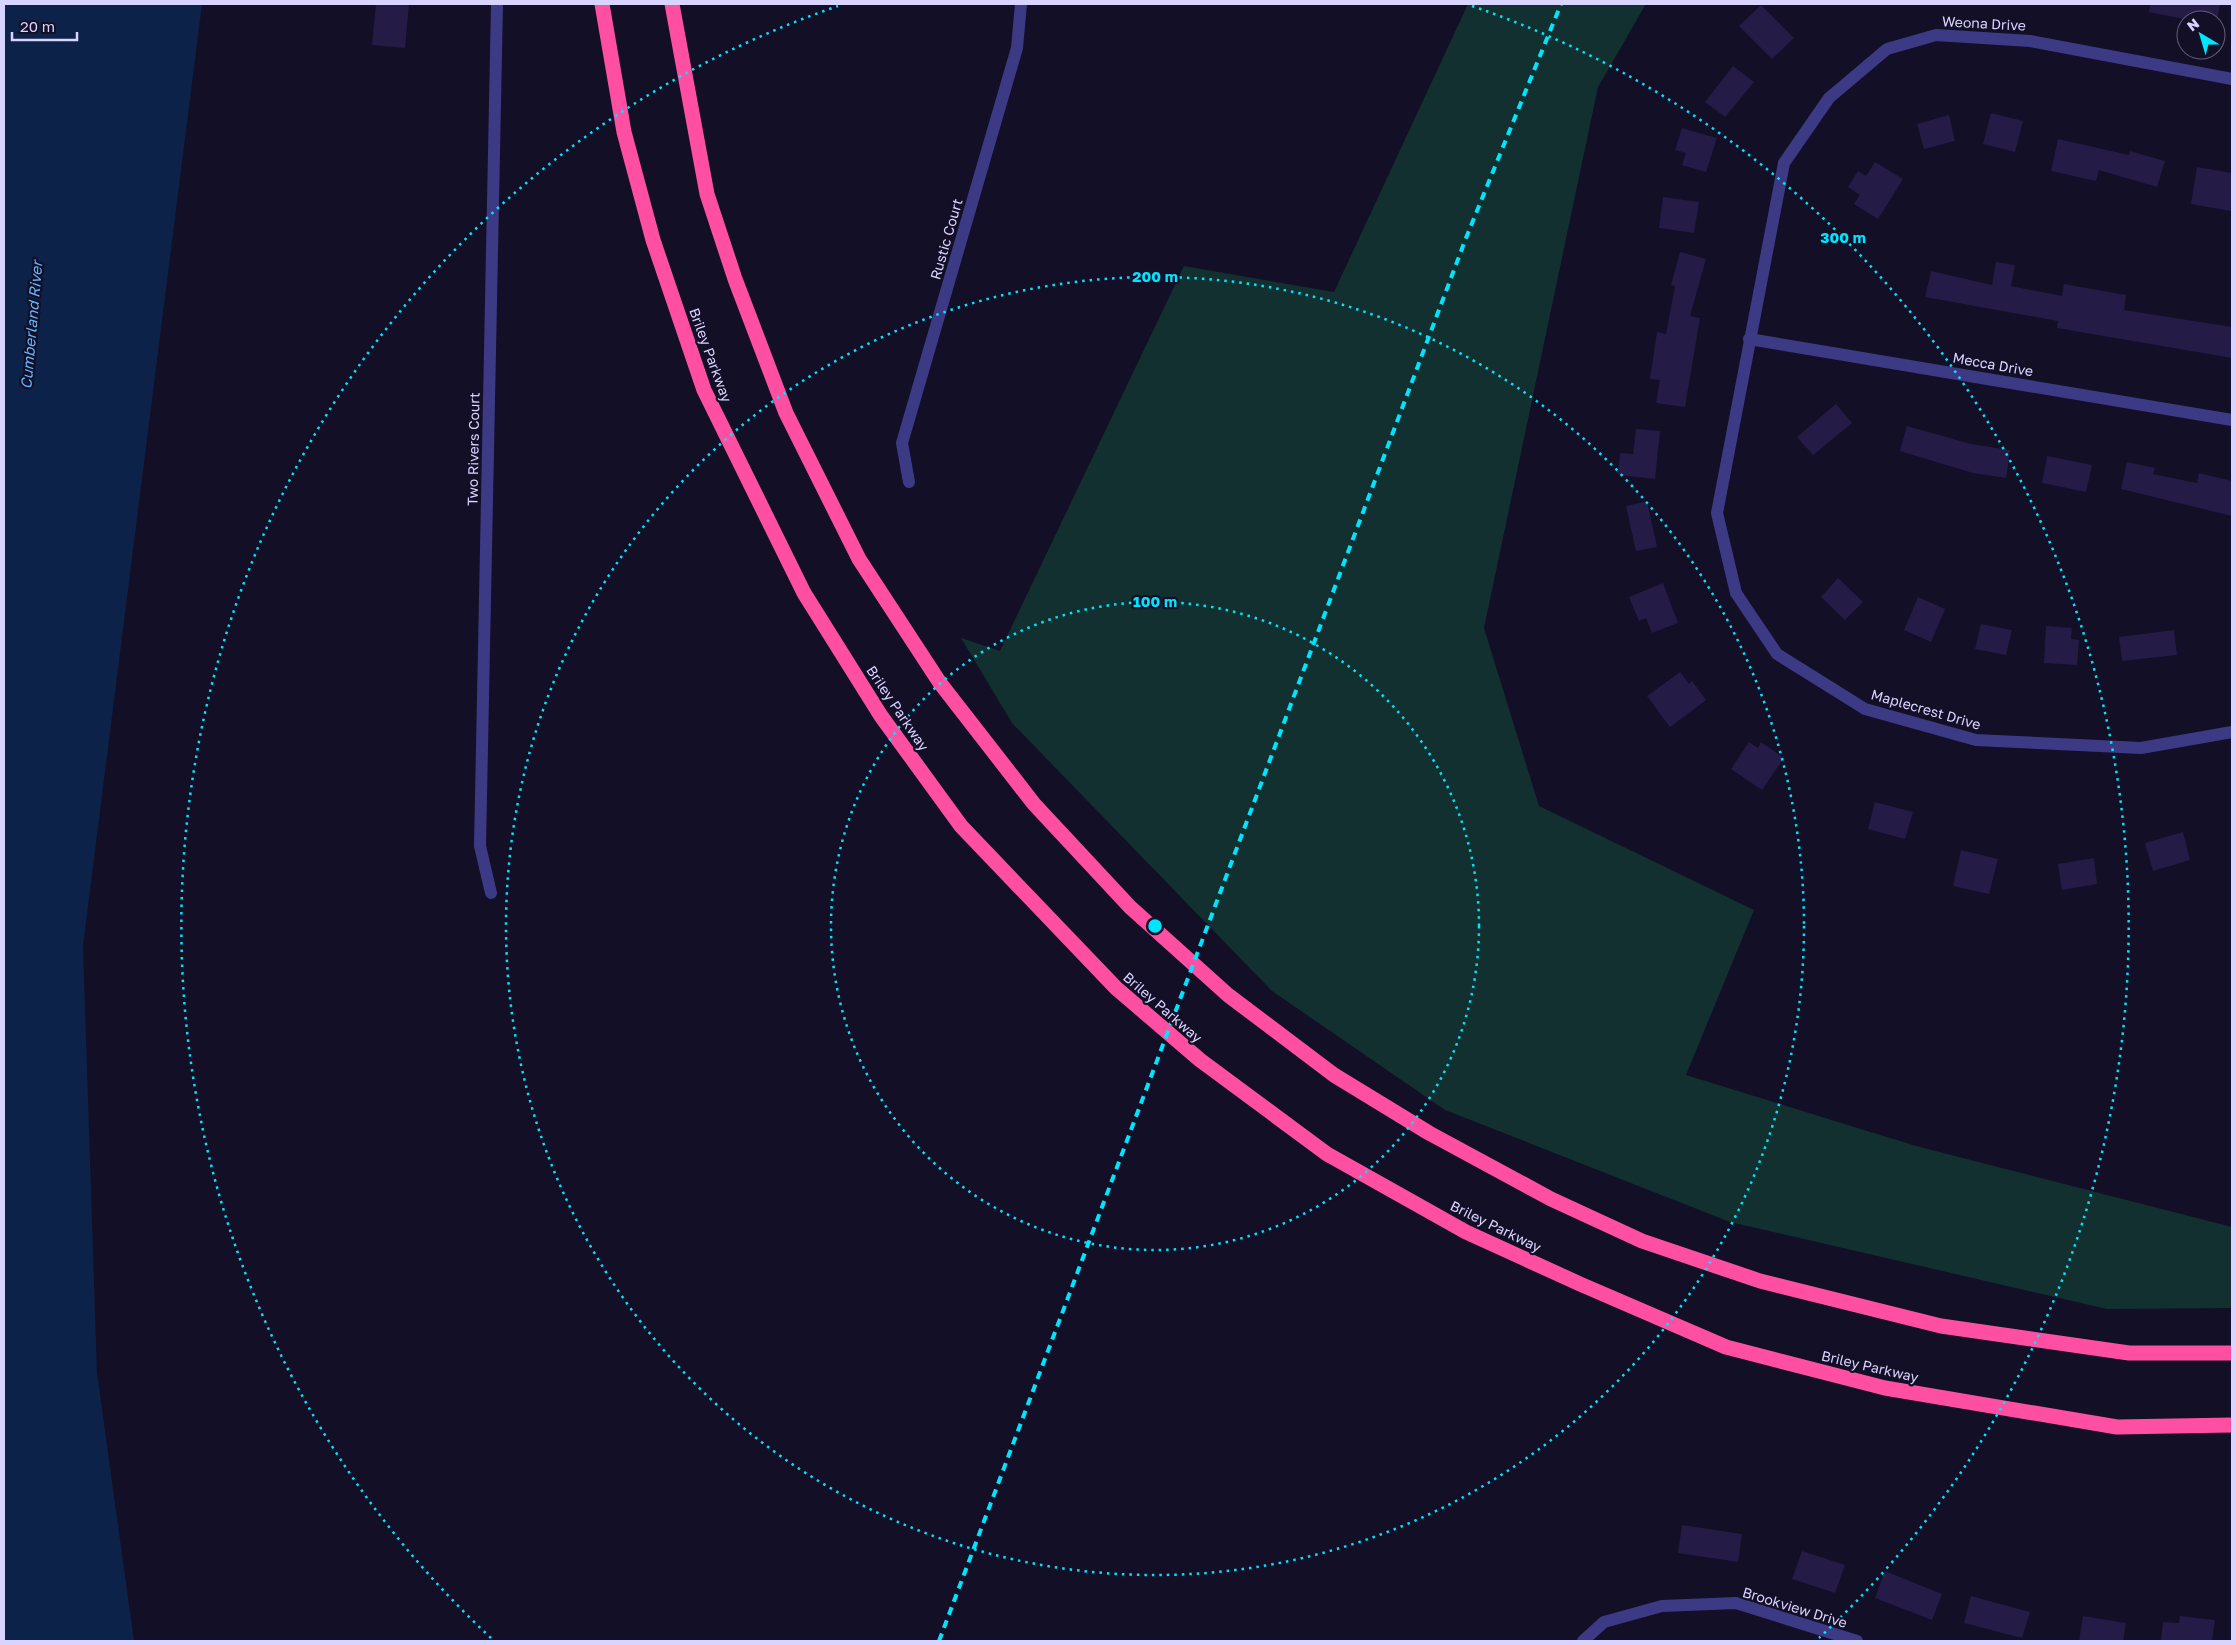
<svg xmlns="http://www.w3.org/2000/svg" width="2236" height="1645" viewBox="0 0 2236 1645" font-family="'Golos Text',sans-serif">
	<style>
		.green { fill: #12302f }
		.water { fill: #0c2248 }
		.building { fill: #241b47 }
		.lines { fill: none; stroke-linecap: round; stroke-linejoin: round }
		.minor { stroke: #3d3a85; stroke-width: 12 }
		.motorway { stroke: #ff4fa3; stroke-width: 15 }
		.rail { stroke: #00e5ff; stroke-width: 4; stroke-dasharray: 8 6; stroke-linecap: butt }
		.ring { fill: none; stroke: #00e5ff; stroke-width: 2.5; stroke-dasharray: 2.5 5 }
		.labels { text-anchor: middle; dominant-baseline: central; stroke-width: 4.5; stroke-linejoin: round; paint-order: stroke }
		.street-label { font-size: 14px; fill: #d9d4ff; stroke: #130f26 }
		.water-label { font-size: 15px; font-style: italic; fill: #62b6ff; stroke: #130f26 }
		.centre { fill: #00e5ff; stroke: #130f26; stroke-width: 2.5 }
		.ring-label { font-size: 15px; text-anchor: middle; font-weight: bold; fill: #00e5ff; stroke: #130f26; stroke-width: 4.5; stroke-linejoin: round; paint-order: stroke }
	</style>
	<rect width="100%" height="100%" fill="#130f26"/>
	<!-- green -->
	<path class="green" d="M1468,4H1646L1598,87L1484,628L1539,806L1754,910L1686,1075L1916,1146L2232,1227V1308L2107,1309L1730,1222L1445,1110L1272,991L1012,723L961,638L1000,651L1184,266L1334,292Z"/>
	<!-- water -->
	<path class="water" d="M4,4H202L83,946L97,1373L134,1641H4Z"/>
	<!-- building -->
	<g class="building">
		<path d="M376,4H409L405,48L372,45Z"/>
		<path d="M2150,4H2220L2217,20H2189L2149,12Z"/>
		<path d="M1761,5L1794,38L1772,59L1739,26Z"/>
		<path d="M1733,66L1754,82L1725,117L1705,102Z"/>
		<path d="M1991,113L2023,121L2015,152L1983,144Z"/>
		<path d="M1949,115L1955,141L1924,149L1917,124Z"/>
		<path d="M1682,128L1717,138L1706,172L1682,165L1686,153L1675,150Z"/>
		<path d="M2058,139L2129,155L2130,151L2165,161L2157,187L2099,170L2096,181L2051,171Z"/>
		<path d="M1875,162L1903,179L1878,219L1854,204L1860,195L1848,187L1858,171L1866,176Z"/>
		<path d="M2197,167L2232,173L2231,211L2191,204Z"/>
		<path d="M1663,197L1699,202L1694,233L1659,228Z"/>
		<path d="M1680,252L1706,259L1690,316L1700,318L1685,407L1656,403L1660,380L1650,379L1657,332L1666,334L1675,286L1671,285Z"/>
		<path d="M1996,262L2015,265L2011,286L2062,296L2064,284L2126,295L2124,310L2232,327V358L2057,328L2058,321L1925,297L1931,271L1992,285Z"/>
		<path d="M1836,404L1852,423L1813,455L1797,437Z"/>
		<path d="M1907,426L1971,444L2010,450L2006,478L1973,473L1900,451Z"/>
		<path d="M1636,429L1660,431L1655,479L1618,475L1620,453L1633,454Z"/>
		<path d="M2047,456L2092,465L2086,492L2042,483Z"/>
		<path d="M2127,462L2155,468L2153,474L2197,483L2199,473L2232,481V516L2121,489Z"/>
		<path d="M1647,501L1657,547L1636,551L1626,506Z"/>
		<path d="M1838,578L1863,602L1845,620L1821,597Z"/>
		<path d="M1663,583L1678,623L1652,633L1646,618L1639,621L1629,597Z"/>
		<path d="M1918,597L1945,609L1931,642L1904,630Z"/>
		<path d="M1981,624L2012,630L2006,655L1975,649Z"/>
		<path d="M2046,626L2072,628L2071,639L2079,640L2077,665L2044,663Z"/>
		<path d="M2174,630L2177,655L2122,661L2119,637Z"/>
		<path d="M1680,672L1689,684L1692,681L1706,700L1670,727L1647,696Z"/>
		<path d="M1749,742L1758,748L1761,742L1784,758L1762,790L1731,769Z"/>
		<path d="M1875,802L1913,812L1905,839L1868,829Z"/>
		<path d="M2183,832L2190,860L2153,871L2145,843Z"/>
		<path d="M1961,850L1998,859L1989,894L1953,886Z"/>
		<path d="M2094,858L2097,884L2062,890L2058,864Z"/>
		<path d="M1682,1525L1742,1534L1738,1562L1678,1553Z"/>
		<path d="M1802,1551L1845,1565L1835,1593L1792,1579Z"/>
		<path d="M1885,1571L1942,1594L1932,1620L1875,1598Z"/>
		<path d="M1971,1596L2030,1612L2022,1638L1964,1623Z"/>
		<path d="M2083,1616L2126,1623L2123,1641H2079Z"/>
		<path d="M2180,1616L2215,1620L2212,1641H2161L2163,1622L2179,1623Z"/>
	</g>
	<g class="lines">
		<!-- minor -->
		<g class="minor">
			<path d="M2232,79L2030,41L1936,35L1887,49L1829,98L1784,163L1717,513L1736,593L1777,654L1865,709L1976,740L2141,748L2232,732"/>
			<path d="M1749,339L2232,420"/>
			<path d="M909,482L902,443L1017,48L1021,4"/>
			<path d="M491,893L480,846L497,4"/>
			<path d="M1583,1641L1604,1622L1662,1606L1736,1603L1857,1641"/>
		</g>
		<!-- motorway -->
		<g class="motorway">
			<path d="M602,4L624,132L653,240L704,390L804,593L881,716L961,826L1116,988L1200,1060L1327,1154L1466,1232L1580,1284L1726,1347L1885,1388L2117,1427L2232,1425"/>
			<path d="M672,4L707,194L735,279L786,413L859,559L940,683L1034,804L1130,907L1228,995L1334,1075L1429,1133L1551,1199L1642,1241L1760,1281L1941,1326L2129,1353H2232"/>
		</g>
		<!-- rail -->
		<path class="rail" d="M939,1641L1466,238L1561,4"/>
	</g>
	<!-- distance rings -->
	<g class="ring">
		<circle cx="1155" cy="926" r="324"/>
		<circle cx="1155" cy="926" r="649"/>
		<path d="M491 1638A973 973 0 0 1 838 6M1472 6A973 973 0 0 1 1819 1638"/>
	</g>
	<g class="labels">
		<!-- street labels -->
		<g class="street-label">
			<text transform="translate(1984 23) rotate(3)">Weona Drive</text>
			<text transform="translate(946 239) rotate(-74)">Rustic Court</text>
			<text transform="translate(711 355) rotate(70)">Briley Parkway</text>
			<text transform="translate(1993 364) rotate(10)">Mecca Drive</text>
			<text transform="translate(473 449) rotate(-89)">Two Rivers Court</text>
			<text transform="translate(898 708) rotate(56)">Briley Parkway</text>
			<text transform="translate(1926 709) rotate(16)">Maplecrest Drive</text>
			<text transform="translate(1163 1007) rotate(41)">Briley Parkway</text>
			<text transform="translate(1496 1226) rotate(26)">Briley Parkway</text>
			<text transform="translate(1870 1366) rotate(13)">Briley Parkway</text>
			<text transform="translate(1795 1607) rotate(17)">Brookview Drive</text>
		</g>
		<!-- water labels -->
		<g class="water-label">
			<text transform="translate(31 325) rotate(-85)">Cumberland River</text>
		</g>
	</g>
	<circle cx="1155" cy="926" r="8" class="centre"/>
	<g class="ring-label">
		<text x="1843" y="243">300 m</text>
		<text x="1155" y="282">200 m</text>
		<text x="1155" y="607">100 m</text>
	</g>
	<!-- border -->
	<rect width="2236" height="1645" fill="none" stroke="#d9d4ff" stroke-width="10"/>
	<!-- north arrow -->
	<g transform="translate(2201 35) rotate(322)"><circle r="24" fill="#130f26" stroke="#625e7d"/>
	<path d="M0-4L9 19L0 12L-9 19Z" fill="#00e5ff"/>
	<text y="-8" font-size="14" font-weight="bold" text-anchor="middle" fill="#d9d4ff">N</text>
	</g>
	<!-- scale -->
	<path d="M12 32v8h65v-8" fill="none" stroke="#d9d4ff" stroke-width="2.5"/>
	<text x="20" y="32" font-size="15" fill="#d9d4ff" stroke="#130f26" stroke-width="4" paint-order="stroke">20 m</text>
</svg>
